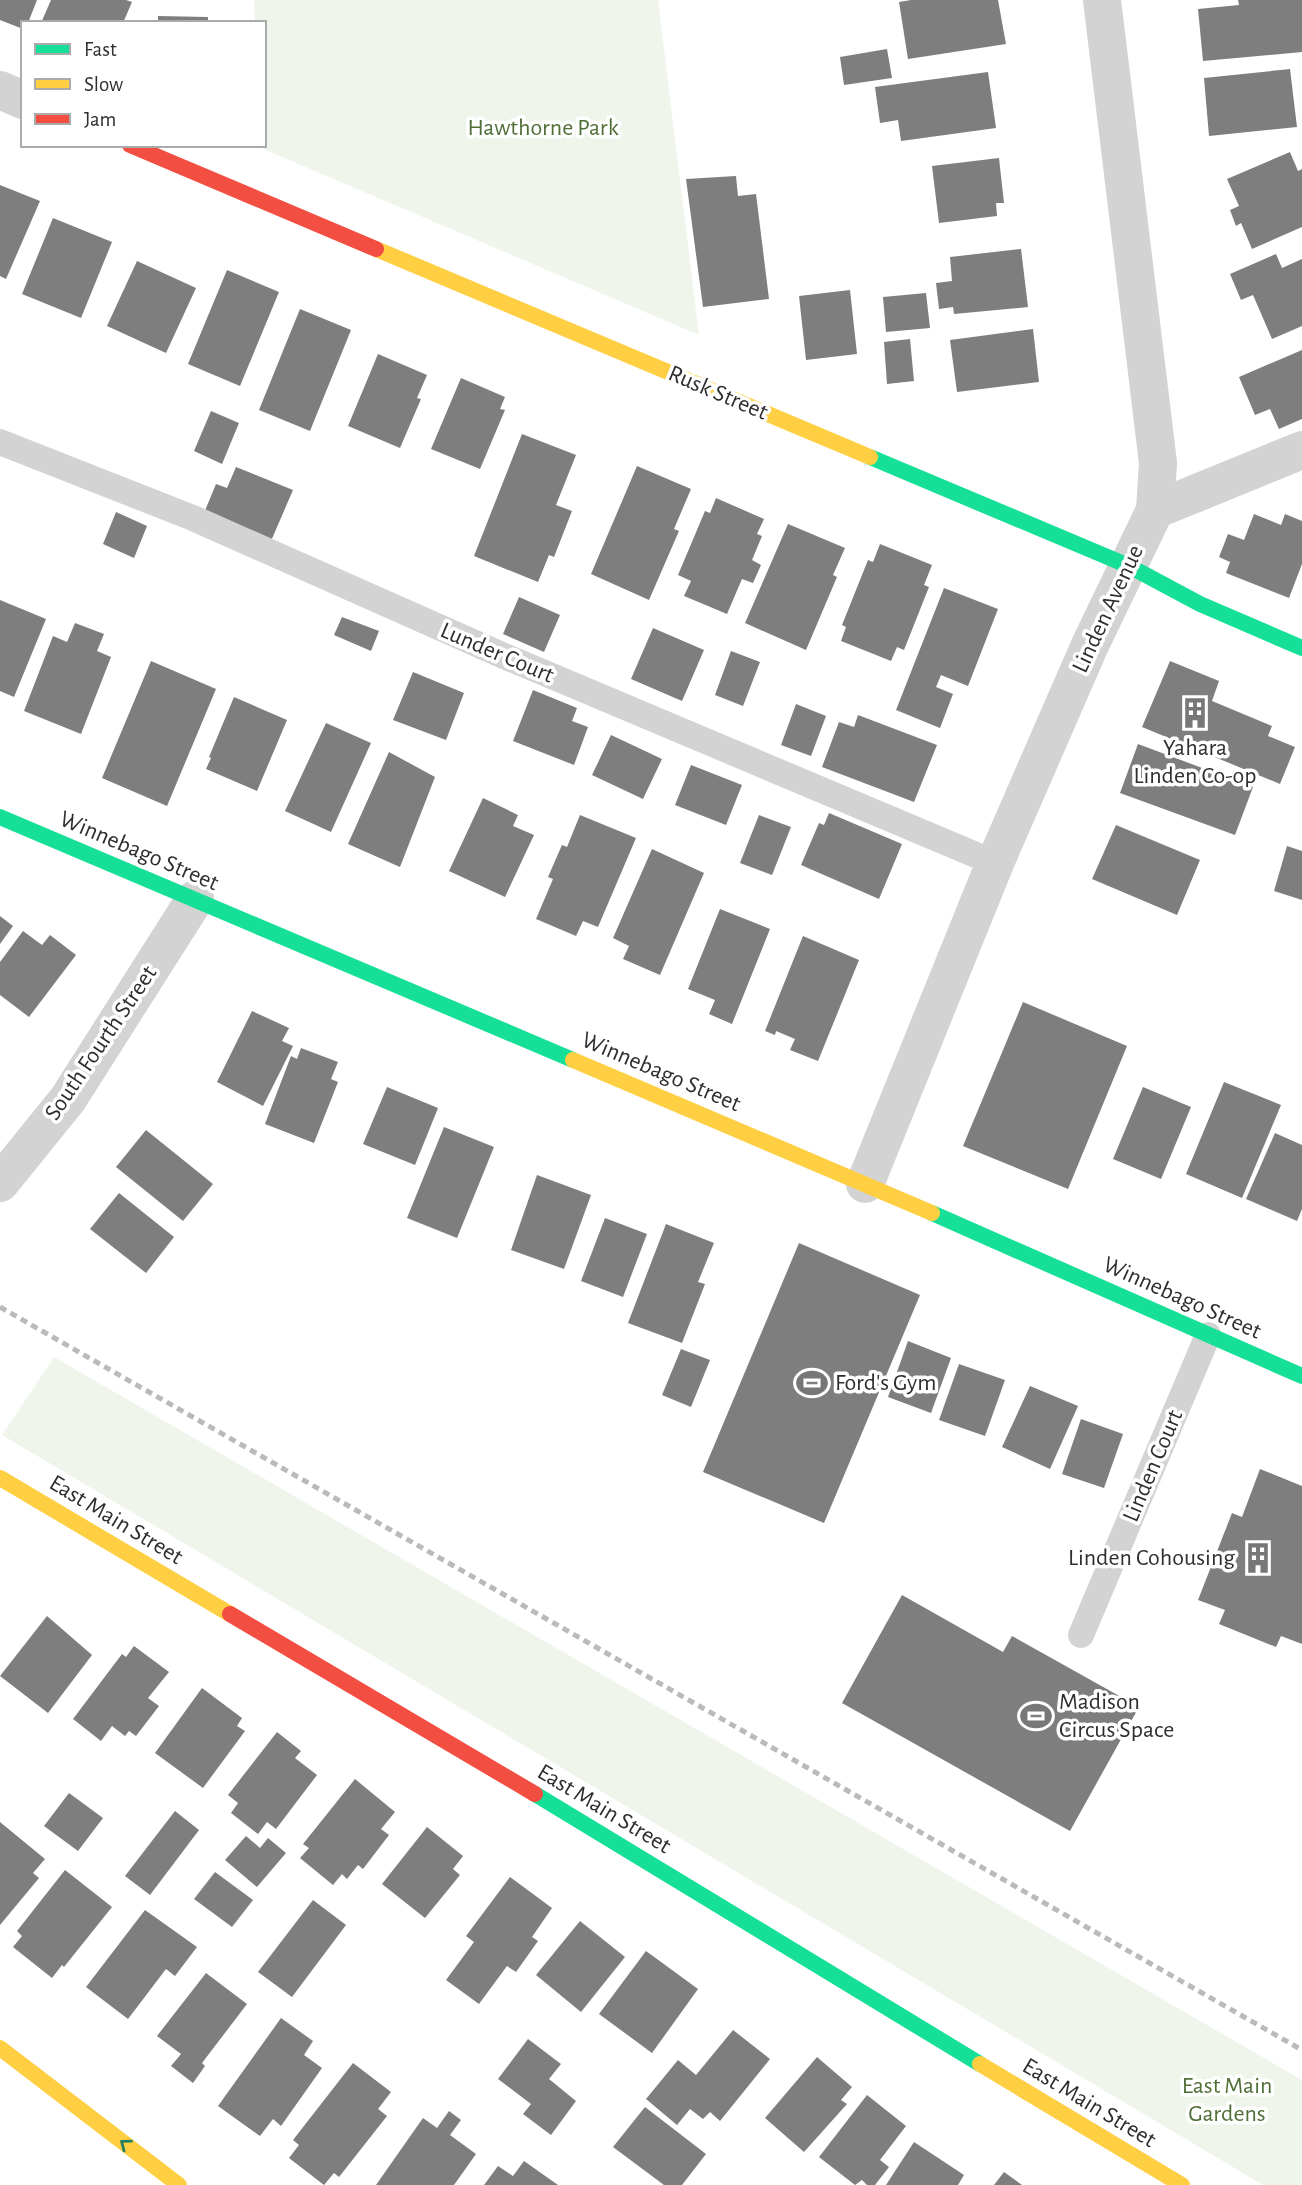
<svg xmlns="http://www.w3.org/2000/svg" width="1302" height="2185" viewBox="0 0 1302 2185" font-family="'Alegreya Sans',sans-serif">
	<style>
		.green { fill: #f0f5eb }
		.building { fill: #7e7e7e }
		.lines { fill: none; stroke-linecap: round; stroke-linejoin: round }
		.lane { stroke: #d3d3d3; stroke-width: 26 }
		.street { stroke: #d3d3d3; stroke-width: 38 }
		.fast { stroke: #16e098; stroke-width: 16 }
		.slow { stroke: #ffcf43; stroke-width: 16 }
		.jam { stroke: #f24e42; stroke-width: 16 }
		.rail { stroke: #bababa; stroke-width: 5; stroke-dasharray: 7 5; stroke-linecap: butt }
		.oneway { stroke: #237e5e }
		.labels { text-anchor: middle; dominant-baseline: central; stroke-width: 7; stroke-linejoin: round; paint-order: stroke }
		.park-label { font-size: 24px; fill: #506e37; stroke: #fff }
		.street-label { font-size: 24px; fill: #2e2e2e; stroke: #fff }
		.poi-label { font-size: 24px; fill: #2e2e2e; stroke: #fff; text-anchor: start }
	</style>
	<rect width="100%" height="100%" fill="#fff"/>
	<!-- green -->
	<g class="green">
		<path d="M254,0H658L699,335L261,148V145H264V23H255Z"/>
		<path d="M54,1357L1302,2080V2185H1263L2,1435Z"/>
	</g>
	<!-- building -->
	<g class="building">
		<path d="M0,0H37L28,23H23V29L0,20Z"/>
		<path d="M51,0H126L132,2L123,23H41Z"/>
		<path d="M911,0H998L1006,44L908,59L899,2Z"/>
		<path d="M1238,0H1302V52L1203,61L1198,9L1239,5Z"/>
		<path d="M158,16L208,17V23H158Z"/>
		<path d="M887,49L892,78L844,85L840,57Z"/>
		<path d="M1290,69L1297,127L1209,136L1204,78Z"/>
		<path d="M988,72L996,128L901,141L898,120L880,123L875,87Z"/>
		<path d="M1290,152L1298,171L1302,169V227L1252,249L1241,223L1236,226L1230,210L1239,206L1227,179Z"/>
		<path d="M999,158L1004,203H996L997,216L939,223L932,166Z"/>
		<path d="M736,176L738,196L756,194L769,299L703,307L686,179Z"/>
		<path d="M0,185L40,201L6,279L0,276Z"/>
		<path d="M53,218L112,242L81,318L22,294Z"/>
		<path d="M1021,249L1028,307L954,314L953,307L939,309L936,283L952,281L950,257Z"/>
		<path d="M1276,254L1282,268L1302,259V326L1272,339L1253,295L1241,300L1230,274Z"/>
		<path d="M137,261L196,288L166,353L107,326Z"/>
		<path d="M227,270L279,292L240,386L188,364Z"/>
		<path d="M850,290L857,354L806,360L799,296Z"/>
		<path d="M926,293L930,328L886,332L883,297Z"/>
		<path d="M300,309L351,330L310,431L259,410Z"/>
		<path d="M1033,329L1039,382L957,392L950,340Z"/>
		<path d="M910,339L914,381L887,384L884,342Z"/>
		<path d="M1302,350V419L1279,429L1270,409L1255,415L1239,377Z"/>
		<path d="M378,354L427,375L417,398L421,399L400,448L348,426Z"/>
		<path d="M461,378L505,397L500,409L505,410L480,469L431,449Z"/>
		<path d="M211,411L239,423L222,464L194,451Z"/>
		<path d="M522,434L576,455L556,505L572,511L554,557L549,555L538,582L474,556Z"/>
		<path d="M637,466L691,489L674,529L679,531L649,600L591,574Z"/>
		<path d="M236,467L293,490L271,541L204,513L216,484L227,488Z"/>
		<path d="M716,498L764,519L757,534L762,536L752,560L761,565L753,583L742,579L727,614L684,596L691,581L678,575L705,511L710,513Z"/>
		<path d="M116,512L147,526L134,558L103,544Z"/>
		<path d="M1254,514L1281,525L1285,514L1302,521V564L1289,598L1226,573L1230,562L1219,557L1228,534L1244,540Z"/>
		<path d="M788,524L845,548L833,575L837,577L806,650L745,623Z"/>
		<path d="M880,544L932,565L924,585L929,587L904,650L897,647L891,661L841,641L846,627L842,625L868,560L873,562Z"/>
		<path d="M944,588L998,609L968,686L941,675L936,687L953,694L940,728L896,710Z"/>
		<path d="M519,597L560,615L544,652L503,634Z"/>
		<path d="M0,600L46,619L14,697L0,691Z"/>
		<path d="M342,617L379,631L371,651L334,635Z"/>
		<path d="M75,623L104,634L97,651L111,657L81,734L24,711L53,636L67,642Z"/>
		<path d="M653,628L704,650L682,701L631,679Z"/>
		<path d="M731,651L760,662L743,706L715,695Z"/>
		<path d="M151,661L216,689L167,806L102,778Z"/>
		<path d="M1170,661L1219,681L1212,701L1272,726L1268,736L1295,747L1280,784L1142,727Z"/>
		<path d="M413,672L464,693L446,740L393,720Z"/>
		<path d="M533,690L577,708L572,721L588,727L574,765L513,741Z"/>
		<path d="M234,697L287,720L257,791L206,769L211,758L209,757Z"/>
		<path d="M796,704L826,716L811,756L781,745Z"/>
		<path d="M858,715L937,745L914,802L822,767L839,722L854,727Z"/>
		<path d="M326,723L371,743L331,832L285,811Z"/>
		<path d="M611,735L662,759L643,799L592,775Z"/>
		<path d="M1138,744L1253,787L1235,835L1120,793Z"/>
		<path d="M389,752L435,777L400,867L348,844Z"/>
		<path d="M691,765L742,785L726,825L675,805Z"/>
		<path d="M483,798L518,815L513,826L534,835L505,897L449,871Z"/>
		<path d="M829,813L902,844L879,899L801,865L819,823L824,825Z"/>
		<path d="M580,815L636,838L598,927L583,921L576,936L536,919L553,879L548,877L562,845L567,847Z"/>
		<path d="M759,815L791,827L772,875L740,863Z"/>
		<path d="M1116,825L1200,860L1177,915L1092,879Z"/>
		<path d="M1287,846L1302,851V900L1274,891Z"/>
		<path d="M652,849L704,873L660,975L623,959L629,946L613,938Z"/>
		<path d="M720,909L770,929L732,1024L709,1014L715,1000L688,989Z"/>
		<path d="M0,916L13,926L0,944Z"/>
		<path d="M23,931L42,945L50,935L76,955L29,1017L0,995V962Z"/>
		<path d="M803,936L859,960L818,1061L790,1050L795,1039L776,1031L775,1035L765,1031Z"/>
		<path d="M1023,1002L1127,1046L1068,1189L963,1146Z"/>
		<path d="M252,1011L289,1028L282,1041L293,1046L263,1106L217,1082Z"/>
		<path d="M301,1048L338,1062L331,1079L338,1082L314,1143L265,1124L291,1056L297,1059Z"/>
		<path d="M1224,1082L1281,1105L1242,1198L1186,1174Z"/>
		<path d="M387,1087L438,1108L415,1165L363,1144Z"/>
		<path d="M1143,1087L1191,1107L1161,1179L1113,1159Z"/>
		<path d="M444,1127L494,1147L457,1238L407,1218Z"/>
		<path d="M146,1130L213,1184L183,1221L116,1167Z"/>
		<path d="M1275,1133L1302,1145V1209L1297,1221L1246,1199Z"/>
		<path d="M537,1175L591,1195L564,1269L511,1250Z"/>
		<path d="M119,1193L174,1237L146,1273L90,1229Z"/>
		<path d="M605,1218L647,1234L623,1297L581,1281Z"/>
		<path d="M666,1224L714,1243L698,1282L705,1284L682,1343L628,1323Z"/>
		<path d="M799,1243L920,1295L824,1523L703,1472Z"/>
		<path d="M908,1341L951,1358L931,1413L888,1397Z"/>
		<path d="M681,1349L710,1360L691,1407L662,1395Z"/>
		<path d="M959,1364L1005,1380L985,1436L939,1420Z"/>
		<path d="M1030,1386L1078,1406L1050,1469L1002,1447Z"/>
		<path d="M1081,1419L1123,1434L1104,1488L1062,1474Z"/>
		<path d="M1260,1469L1302,1486V1644L1281,1636L1276,1647L1219,1624L1225,1610L1198,1600L1232,1513L1242,1517Z"/>
		<path d="M902,1595L1003,1652L1012,1636L1139,1707L1070,1831L842,1703Z"/>
		<path d="M47,1616L92,1655L48,1713L0,1676Z"/>
		<path d="M134,1646L169,1672L148,1698L159,1706L136,1736L129,1731L125,1736L112,1726L101,1741L73,1719L122,1654L126,1657Z"/>
		<path d="M202,1688L242,1718L237,1726L245,1731L203,1788L155,1753Z"/>
		<path d="M277,1732L301,1751L295,1758L317,1775L276,1829L267,1822L258,1834L231,1813L238,1803L228,1795Z"/>
		<path d="M355,1779L395,1812L381,1829L389,1835L363,1869L358,1865L347,1879L342,1874L333,1885L300,1858L309,1848L303,1844Z"/>
		<path d="M69,1793L103,1818L78,1851L44,1826Z"/>
		<path d="M175,1811L199,1830L150,1895L125,1876Z"/>
		<path d="M0,1822L45,1859L33,1873L39,1878L0,1925Z"/>
		<path d="M427,1827L463,1856L453,1869L460,1875L425,1918L382,1884Z"/>
		<path d="M246,1836L260,1848L268,1838L286,1853L257,1887L225,1860Z"/>
		<path d="M65,1870L112,1907L64,1967L62,1965L52,1978L13,1947L22,1936L17,1931Z"/>
		<path d="M215,1872L253,1900L232,1927L194,1899Z"/>
		<path d="M510,1877L552,1908L532,1937L538,1941L516,1972L507,1966L479,2004L446,1980L474,1942L466,1936Z"/>
		<path d="M313,1900L346,1925L292,1997L258,1972Z"/>
		<path d="M145,1910L197,1947L175,1976L166,1969L128,2019L86,1987Z"/>
		<path d="M580,1921L625,1957L581,2012L536,1975Z"/>
		<path d="M646,1951L698,1989L652,2053L599,2014Z"/>
		<path d="M206,1973L247,2004L202,2063L205,2066L193,2083L171,2066L181,2054L157,2036Z"/>
		<path d="M281,2018L313,2041L304,2055L322,2068L281,2126L273,2119L260,2136L218,2106Z"/>
		<path d="M733,2030L770,2059L720,2121L710,2112L703,2119L690,2109L677,2125L646,2099L678,2060L696,2075Z"/>
		<path d="M528,2039L561,2064L549,2079L576,2101L551,2135L523,2114L531,2104L498,2079Z"/>
		<path d="M817,2057L852,2087L841,2100L847,2104L804,2152L765,2118Z"/>
		<path d="M353,2063L391,2092L378,2109L387,2116L339,2177L334,2173L324,2185L289,2158L299,2145L293,2140Z"/>
		<path d="M867,2095L906,2126L880,2160L889,2167L875,2185H867L862,2180L855,2185L819,2157Z"/>
		<path d="M645,2107L706,2154L682,2185H664L613,2147Z"/>
		<path d="M449,2111L461,2120L450,2135L476,2154L454,2185H376L423,2118L437,2128Z"/>
		<path d="M914,2142L964,2175L958,2185H886Z"/>
		<path d="M524,2161L558,2185H484L498,2166L513,2176Z"/>
		<path d="M1004,2172L1022,2185H994Z"/>
	</g>
	<g class="lines">
		<!-- lane -->
		<g class="lane">
			<path d="M0,442L193,518L504,656L995,863"/>
			<path d="M1081,1635L1208,1335"/>
		</g>
		<!-- street -->
		<g class="street">
			<path d="M0,90L23,100"/>
			<path d="M1155,510L1302,450"/>
			<path d="M0,1183L68,1099L195,899"/>
			<path d="M865,1184L995,863L1090,645L1155,510L1158,463L1102,0"/>
		</g>
		<!-- fast -->
		<g class="fast">
			<path d="M870,457L1129,566L1200,604L1302,648"/>
			<path d="M0,817L573,1060"/>
			<path d="M932,1213L1302,1376"/>
			<path d="M535,1794L980,2064"/>
		</g>
		<!-- slow -->
		<g class="slow">
			<path d="M376,249L870,457"/>
			<path d="M573,1060L932,1213"/>
			<path d="M0,1478L230,1614"/>
			<path d="M0,2048L179,2185"/>
			<path d="M980,2064L1182,2185"/>
		</g>
		<!-- jam -->
		<g class="jam">
			<path d="M130,145L376,249"/>
			<path d="M230,1614L535,1794"/>
		</g>
		<!-- rail -->
		<path class="rail" d="M0,1307L1302,2050"/>
	</g>
	<!-- one-way arrows -->
	<defs><path id="oneway-chevron" d="M-2-3.5L2.5 0L-2 3.5" fill="none" stroke-width="1.6" stroke-linecap="round" stroke-linejoin="round" transform="scale(1.75)"/></defs>
	<use class="oneway" href="#oneway-chevron" transform="translate(125 2144) rotate(-143)"/>
	<!-- icons -->
	<defs>
		<symbol id="building-bare" viewBox="-9 -9 18 18"><path d="M-4-6H4V6H1V3H-1V6H-4ZM-2.5-4.3h1.7v1.8h-1.7ZM.8-4.3h1.7v1.8H.8ZM-2.5-1h1.7V.8h-1.7ZM.8-1h1.7V.8H.8Z" fill="#777" stroke="#fff" stroke-width="2.5" paint-order="stroke"/></symbol>
		<symbol id="stadium-bare" viewBox="-9 -9 18 18"><path d="M0-5a6.5 5 0 1 0 0 10a6.5 5 0 1 0 0-10ZM-3.5-1.8h7v3.6h-7Z" fill="#777" stroke="#fff" stroke-width="2.5" paint-order="stroke"/></symbol>
	</defs>
	<g fill-rule="evenodd">
		<use href="#building-bare" x="1173" y="691" width="44" height="44"/>
		<use href="#stadium-bare" x="790" y="1361" width="44" height="44"/>
		<use href="#building-bare" x="1236" y="1536" width="44" height="44"/>
		<use href="#stadium-bare" x="1014" y="1694" width="44" height="44"/>
	</g>
	<g class="labels">
		<!-- park labels -->
		<g class="park-label">
			<text x="543" y="128">Hawthorne Park</text>
			<text x="1227" y="2086">East Main<tspan x="1227" dy="28">Gardens</tspan></text>
		</g>
		<!-- street labels -->
		<g class="street-label">
			<text transform="translate(718 393) rotate(23)">Rusk Street</text>
			<text transform="translate(1108 609) rotate(-65)">Linden Avenue</text>
			<text transform="translate(497 653) rotate(23)">Lunder Court</text>
			<text transform="translate(139 851) rotate(23)">Winnebago Street</text>
			<text transform="translate(101 1043) rotate(-56)">South Fourth Street</text>
			<text transform="translate(661 1072) rotate(23)">Winnebago Street</text>
			<text transform="translate(1182 1298) rotate(24)">Winnebago Street</text>
			<text transform="translate(1153 1466) rotate(-67)">Linden Court</text>
			<text transform="translate(116 1520) rotate(31)">East Main Street</text>
			<text transform="translate(604 1809) rotate(31)">East Main Street</text>
			<text transform="translate(1089 2103) rotate(31)">East Main Street</text>
		</g>
		<!-- poi labels -->
		<g class="poi-label">
			<text x="1195" y="748" text-anchor="middle">Yahara<tspan x="1195" dy="28">Linden Co-op</tspan></text>
			<text x="835" y="1383">Ford's Gym</text>
			<text x="1235" y="1558" text-anchor="end">Linden Cohousing</text>
			<text x="1059" y="1702">Madison<tspan x="1059" dy="28">Circus Space</tspan></text>
		</g>
	</g>
	<!-- legend -->
	<rect x="21" y="21" width="245" height="126" fill="#ffffff" stroke="#ababab" stroke-width="2"/>
	<rect x="35" y="44" width="35" height="10" fill="#16e098" stroke="#ababab" stroke-width="2"/>
	<text x="84" y="56" font-size="21" fill="#2e2e2e">Fast</text>
	<rect x="35" y="79" width="35" height="10" fill="#ffcf43" stroke="#ababab" stroke-width="2"/>
	<text x="84" y="91" font-size="21" fill="#2e2e2e">Slow</text>
	<rect x="35" y="114" width="35" height="10" fill="#f24e42" stroke="#ababab" stroke-width="2"/>
	<text x="84" y="126" font-size="21" fill="#2e2e2e">Jam</text>
</svg>
